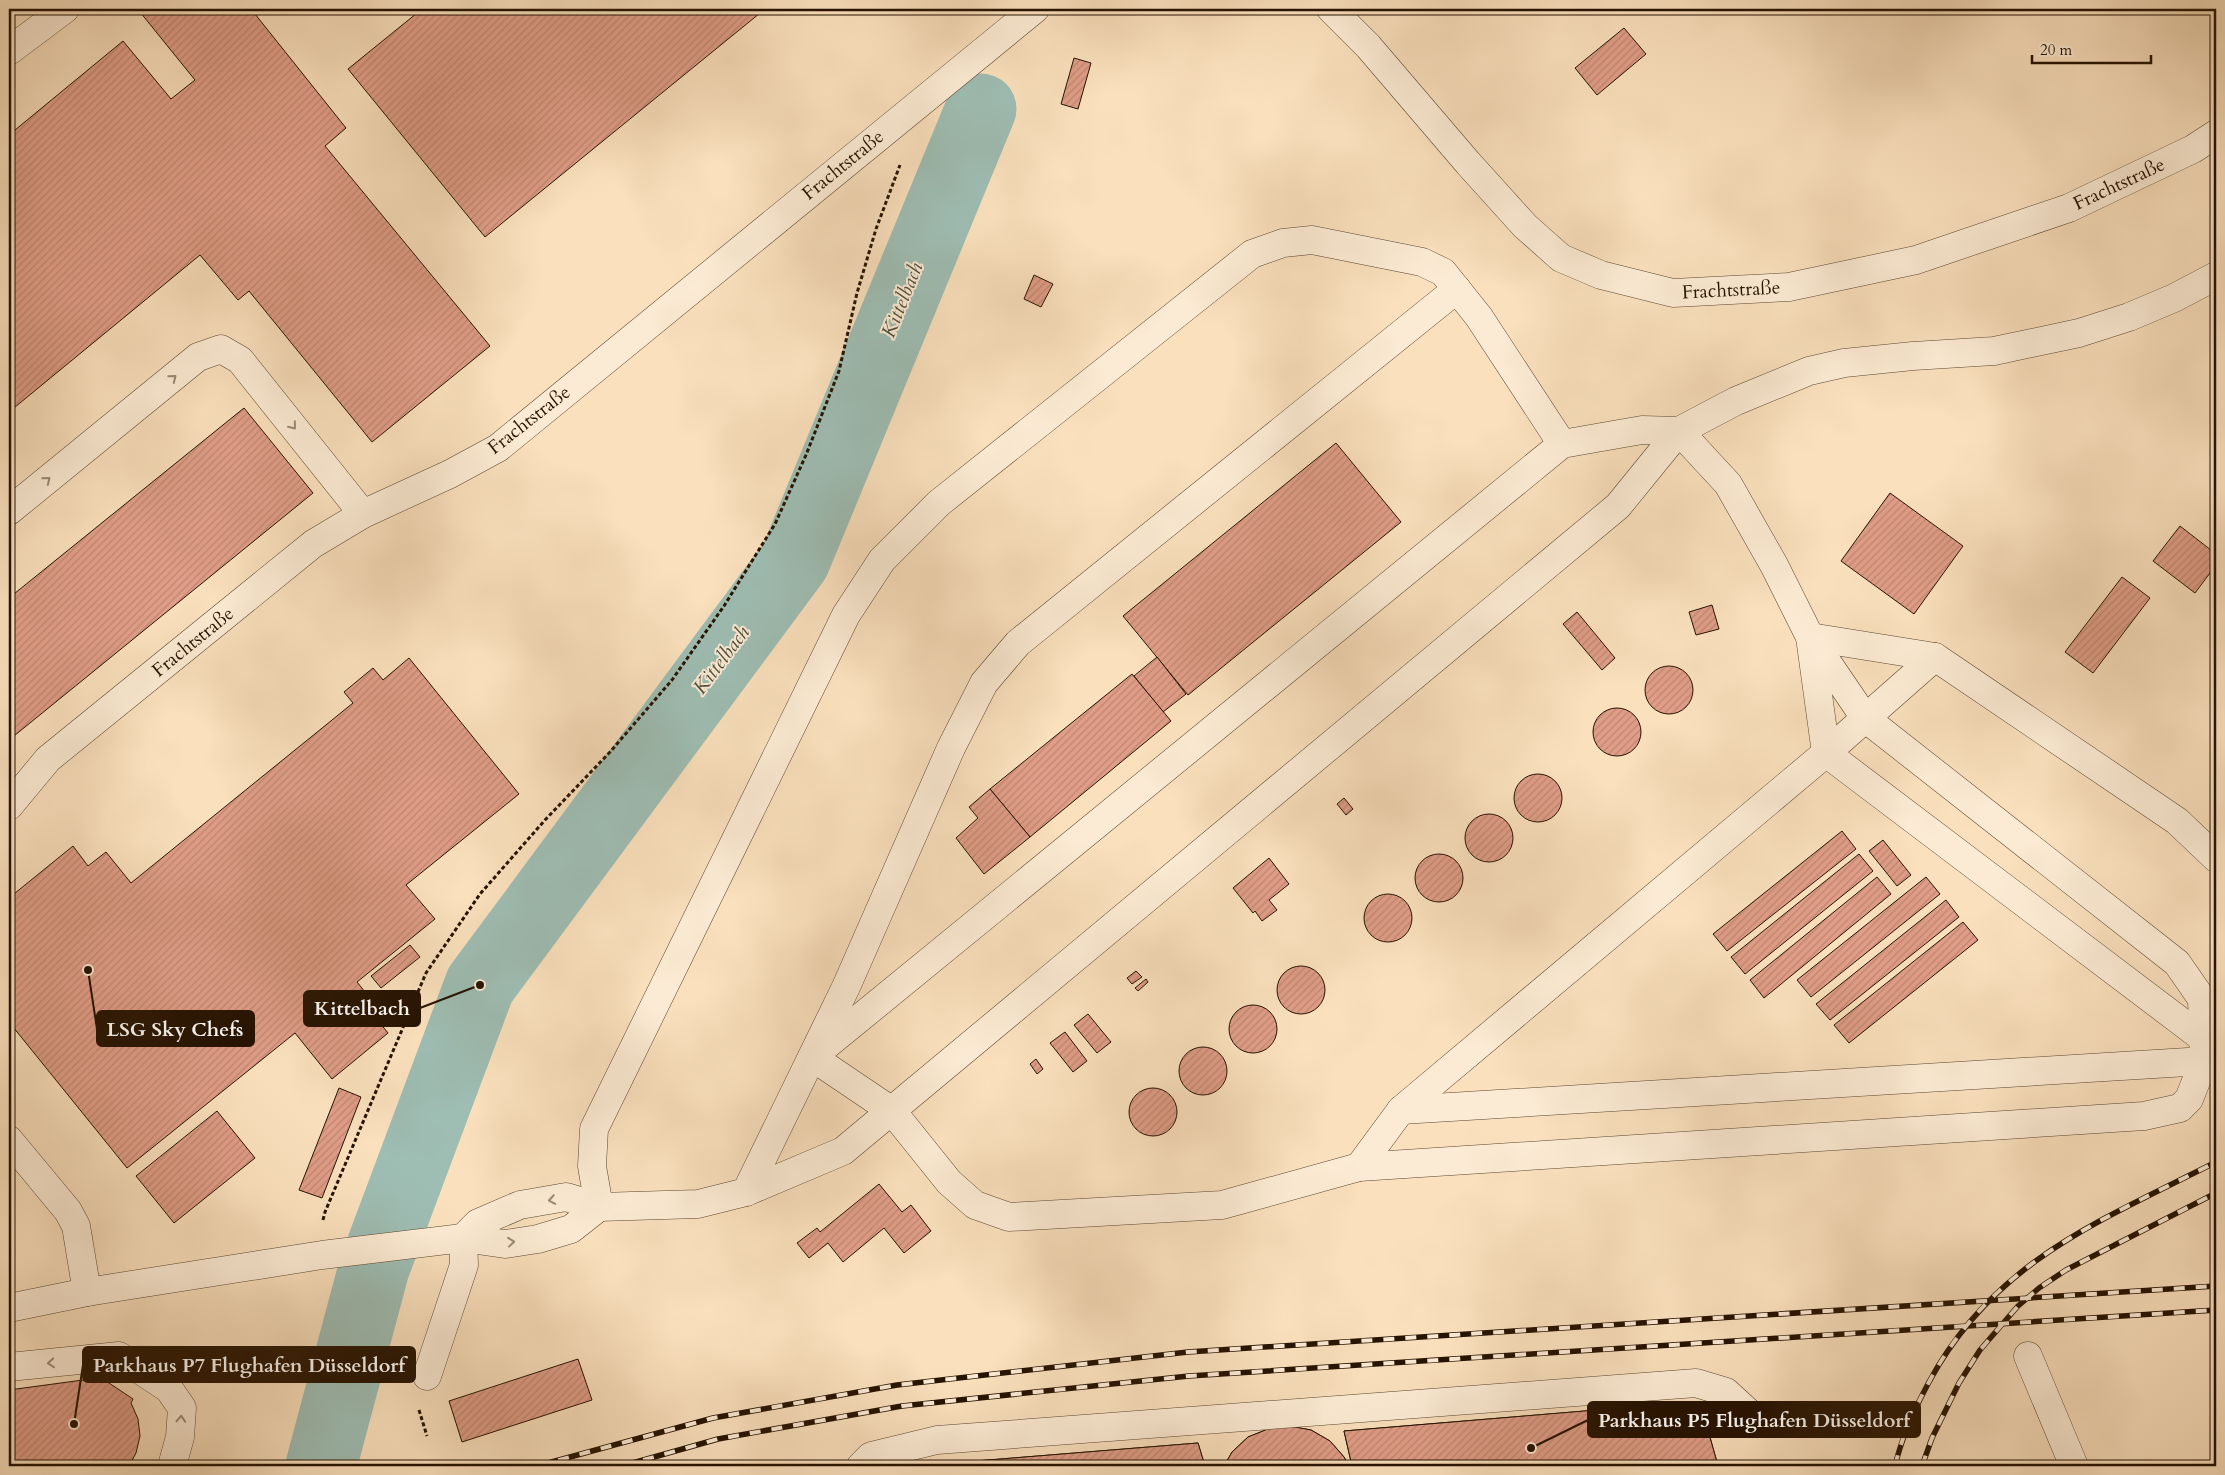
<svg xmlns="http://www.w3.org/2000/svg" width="2225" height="1475" viewBox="0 0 2225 1475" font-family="Cardo,serif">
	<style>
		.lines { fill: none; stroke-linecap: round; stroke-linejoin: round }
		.river { stroke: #9ebdb3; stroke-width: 71 }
		.building { fill: url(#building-hatch); stroke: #251201 }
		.minor-casing { stroke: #5a4630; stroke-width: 29 }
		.path { stroke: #251201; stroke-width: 3; stroke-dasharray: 4 2.5; stroke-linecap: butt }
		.minor { stroke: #fcebd4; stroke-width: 28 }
		.rail-casing { stroke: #251201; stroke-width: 5.5 }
		.rail { stroke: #fcebd4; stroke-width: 4; stroke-dasharray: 11; stroke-linecap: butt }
		.oneway { stroke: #9b8975 }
		.labels { text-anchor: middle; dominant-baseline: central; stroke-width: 4; stroke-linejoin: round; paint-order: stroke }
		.street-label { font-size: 19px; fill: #251201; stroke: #fcebd4 }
		.water-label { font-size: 20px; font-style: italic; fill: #4f4e3f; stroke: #fcebd4 }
		.leader { fill: none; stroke: #251201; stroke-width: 2 }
		.callout-dot { fill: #251201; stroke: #fcebd4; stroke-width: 2 }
		.callout { fill: #251201; stroke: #251201; stroke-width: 2 }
		.callout-label { font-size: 20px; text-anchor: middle; font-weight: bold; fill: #fff }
	</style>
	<defs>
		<pattern id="building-hatch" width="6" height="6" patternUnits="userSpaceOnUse" patternTransform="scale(1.25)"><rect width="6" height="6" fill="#e09d87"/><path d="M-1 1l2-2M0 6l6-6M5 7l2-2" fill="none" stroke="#c08673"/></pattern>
	</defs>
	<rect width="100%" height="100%" fill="#fae0bd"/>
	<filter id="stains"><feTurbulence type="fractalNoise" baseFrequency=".004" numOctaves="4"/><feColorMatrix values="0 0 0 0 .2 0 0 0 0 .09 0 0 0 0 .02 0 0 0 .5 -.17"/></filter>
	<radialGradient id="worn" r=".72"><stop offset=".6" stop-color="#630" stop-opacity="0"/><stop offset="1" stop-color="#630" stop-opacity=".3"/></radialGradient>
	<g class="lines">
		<!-- river -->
		<path class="river" d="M321,1466L374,1268L480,985L795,560L981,109"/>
	</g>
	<!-- building -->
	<g class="building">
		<path d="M144,9H251L346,128L325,146L490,346L372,442L249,291L238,300L200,255L9,412V135L123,41L171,99L195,80L140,12Z"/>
		<path d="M422,9H765L485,237L348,69Z"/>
		<path d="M1624,28L1646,54L1597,95L1575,68Z"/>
		<path d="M1074,58L1091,63L1078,109L1061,104Z"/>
		<path d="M1034,275L1053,284L1041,307L1024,299Z"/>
		<path d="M244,408L313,493L9,740V598Z"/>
		<path d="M1336,443L1401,522L1188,695L1123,616Z"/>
		<path d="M1890,493L1963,546L1914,614L1841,561Z"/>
		<path d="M2180,526L2216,554V565L2195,593L2153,561Z"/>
		<path d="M2122,577L2150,598L2093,673L2065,652Z"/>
		<path d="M1712,605L1719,629L1696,635L1689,612Z"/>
		<path d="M1577,612L1615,658L1602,670L1563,624Z"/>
		<path d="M1157,657L1186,694L1163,712L1134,676Z"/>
		<path d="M409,658L519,794L406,885L435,919L357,982L373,1002L367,1007L388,1033L332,1079L295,1033L127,1168L9,1022V898L73,846L88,866L106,852L131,883L353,703L344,692L373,668L383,680Z"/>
		<circle cx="1669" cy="690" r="24"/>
		<path d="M1132,674L1171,721L1030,837L990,789Z"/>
		<circle cx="1617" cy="732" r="24"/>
		<circle cx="1538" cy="798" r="24"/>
		<path d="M990,789L1030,837L984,874L956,838L978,818L969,807Z"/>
		<path d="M1344,798L1353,809L1346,815L1337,804Z"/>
		<circle cx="1489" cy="838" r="24"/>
		<path d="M1842,831L1856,849L1727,951L1713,934Z"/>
		<path d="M1883,840L1911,875L1897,886L1869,851Z"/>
		<circle cx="1439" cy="878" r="24"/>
		<path d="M1859,854L1873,871L1745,974L1731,957Z"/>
		<path d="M1269,858L1289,884L1269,900L1277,910L1262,921L1255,911L1253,913L1233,888Z"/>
		<path d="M1877,877L1891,894L1764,998L1750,980Z"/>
		<path d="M1926,877L1940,894L1811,997L1797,980Z"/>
		<circle cx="1388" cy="918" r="24"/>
		<path d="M1946,900L1959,917L1830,1020L1816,1004Z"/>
		<path d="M1963,922L1978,940L1849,1043L1834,1025Z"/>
		<path d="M410,945L420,957L381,988L371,976Z"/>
		<circle cx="1301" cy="990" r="24"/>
		<path d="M1136,971L1142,977L1132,984L1127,978Z"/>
		<path d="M1146,979L1148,982L1138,991L1135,988Z"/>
		<circle cx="1253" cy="1029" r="24"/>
		<path d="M1088,1014L1111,1042L1097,1053L1074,1025Z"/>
		<path d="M1065,1032L1087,1061L1073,1072L1050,1043Z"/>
		<circle cx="1203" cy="1071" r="24"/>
		<path d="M1036,1059L1043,1069L1037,1074L1030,1064Z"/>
		<circle cx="1153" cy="1112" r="24"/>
		<path d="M339,1088L361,1097L322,1198L299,1190Z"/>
		<path d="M217,1111L255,1158L174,1223L136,1176Z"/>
		<path d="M879,1184L902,1212L911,1205L931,1231L904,1253L884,1228L843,1262L828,1243L809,1258L797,1243L817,1228L820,1232Z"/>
		<path d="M578,1359L592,1400L462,1442L449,1401Z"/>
		<path d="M100,1377L133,1399L131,1403L138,1419L140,1436L136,1453L129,1466H9V1390L83,1380L97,1381Z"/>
		<path d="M1669,1404L1677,1430L1706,1423L1718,1466H1352L1344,1431Z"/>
		<path d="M1669,1404L1677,1430L1706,1423L1718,1466H1352L1344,1431Z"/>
		<path d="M1289,1426L1311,1430L1330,1441L1344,1457L1349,1466H1224L1232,1452L1248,1437L1268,1429Z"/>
		<path d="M1289,1426L1311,1430L1330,1441L1344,1457L1349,1466H1305L1288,1461L1277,1462L1268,1466H1224L1232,1452L1248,1437L1268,1429Z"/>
		<path d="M1198,1443L1205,1466H930L939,1464Z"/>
		<path d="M1198,1443L1205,1466H930L939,1464Z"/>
	</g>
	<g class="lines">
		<defs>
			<g id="minor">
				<path d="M1331,9L1368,46L1468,163L1525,226L1561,258L1601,275L1673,293L1789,287L1916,260L2069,208L2193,149L2216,134"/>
				<path d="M9,51L65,9"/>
				<path d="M9,511L198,357L221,349L240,360L363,514"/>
				<path d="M1810,637L1865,718L2177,963L2202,999L2204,1061L2189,1099L2180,1108L2144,1116L1359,1167L1222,1205L1009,1217L975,1205L949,1182L892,1111L812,1057L1562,444L1642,430L1679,431L1736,401L1809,371L1844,363L1913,356L1994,351L2079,333L2129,317L2174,298L2216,276"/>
				<path d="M1810,637L1935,657L2177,821L2216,858"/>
				<path d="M9,806L48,759L313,544L363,514L450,474L498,448L1035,9"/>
				<path d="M1401,1110L2204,1061"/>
				<path d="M9,1140L68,1211L76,1226L87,1292"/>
				<path d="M1359,1167L1401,1110L1826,753L1935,657"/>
				<path d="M746,1192L846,987L951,748L984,683L1018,643L1457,289"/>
				<path d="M599,1207L592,1166L594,1129L846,615L882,560L939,503L1252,254L1283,243L1312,240L1422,262L1443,272L1479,317L1562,444"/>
				<path d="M463,1238L478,1223L520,1205L566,1197L599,1207L698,1204L746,1192L843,1151L1618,506L1679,431L1728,484L1774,565L1810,637L1826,753L2204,1039L2212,1028"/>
				<path d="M9,1308L87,1292L322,1255L463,1238L505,1244L538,1239L571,1229L599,1207"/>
				<path d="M2028,1356L2074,1466"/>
				<path d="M9,1367L119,1356L169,1389L182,1408L180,1437L172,1466"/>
				<path d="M427,1376L464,1265L463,1238"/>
				<path d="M861,1466L871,1456L937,1440L1696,1383L1726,1392L1751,1415"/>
			</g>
		</defs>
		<!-- minor casing -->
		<use href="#minor" class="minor-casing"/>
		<!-- path -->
		<g class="path">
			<path d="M323,1220L325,1212L426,973L480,894L545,820L610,752L672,680L724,606L775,524L806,455L839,371L857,293L876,229L900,165"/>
			<path d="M419,1410L427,1436"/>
		</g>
		<!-- minor -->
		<use href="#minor" class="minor"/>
		<defs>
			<g id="rail">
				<path d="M537,1466L713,1418L897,1385L1188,1352L2216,1286"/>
				<path d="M622,1466L718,1439L902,1406L1189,1376L2216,1310"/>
				<path d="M1895,1466C1902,1436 1914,1410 1929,1382C1994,1261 2100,1221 2216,1162"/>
				<path d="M1922,1466L1932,1438L1959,1383L1980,1350L2018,1306L2039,1288L2066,1270L2216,1193"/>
			</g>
		</defs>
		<!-- rail casing -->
		<use href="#rail" class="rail-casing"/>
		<!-- rail -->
		<use href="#rail" class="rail"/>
	</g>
	<!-- one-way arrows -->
	<defs><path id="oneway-chevron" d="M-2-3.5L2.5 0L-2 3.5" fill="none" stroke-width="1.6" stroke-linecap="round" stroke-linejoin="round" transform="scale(1.25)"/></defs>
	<g class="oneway">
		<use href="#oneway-chevron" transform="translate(173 378) rotate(-39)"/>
		<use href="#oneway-chevron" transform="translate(293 426) rotate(51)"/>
		<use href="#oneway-chevron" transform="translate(47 480) rotate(-39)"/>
		<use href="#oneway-chevron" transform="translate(552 1200) rotate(170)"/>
		<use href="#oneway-chevron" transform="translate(511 1242) rotate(-6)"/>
		<use href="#oneway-chevron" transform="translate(51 1363) rotate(175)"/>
		<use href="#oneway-chevron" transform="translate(181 1419) rotate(-87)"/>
	</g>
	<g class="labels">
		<!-- street labels -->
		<g class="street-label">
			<text transform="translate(843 165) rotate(-39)">Frachtstraße</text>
			<text transform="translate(2119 184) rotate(-25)">Frachtstraße</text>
			<text transform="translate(1731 290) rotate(-3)">Frachtstraße</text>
			<text transform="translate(529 420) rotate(-38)">Frachtstraße</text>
			<text transform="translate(193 642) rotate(-39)">Frachtstraße</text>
		</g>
		<!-- water labels -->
		<g class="water-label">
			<text transform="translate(902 300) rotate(-68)">Kittelbach</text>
			<text transform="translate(721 660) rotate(-53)">Kittelbach</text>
		</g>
	</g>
	<!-- callouts -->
	<path class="leader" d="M480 985L420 1008M88 970L97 1029M74 1424L83 1365M1531 1448L1588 1420"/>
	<g class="callout-dot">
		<circle cx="480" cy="985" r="5"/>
		<circle cx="88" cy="970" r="5"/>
		<circle cx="74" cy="1424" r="5"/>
		<circle cx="1531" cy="1448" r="5"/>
	</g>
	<g class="callout">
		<rect x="304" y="991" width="116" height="35" rx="5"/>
		<rect x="97" y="1011" width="157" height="35" rx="5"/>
		<rect x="83" y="1347" width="332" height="35" rx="5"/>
		<rect x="1588" y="1402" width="332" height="35" rx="5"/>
	</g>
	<g class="callout-label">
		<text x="362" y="1015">Kittelbach</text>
		<text x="175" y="1036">LSG Sky Chefs</text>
		<text x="249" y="1372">Parkhaus P7 Flughafen Düsseldorf</text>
		<text x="1754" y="1427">Parkhaus P5 Flughafen Düsseldorf</text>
	</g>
	<!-- margin -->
	<rect width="2225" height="1475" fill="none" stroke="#fae0bd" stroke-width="30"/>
	<rect x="10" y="10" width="2205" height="1455" fill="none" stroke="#251201" stroke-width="2.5"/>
	<rect x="15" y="15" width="2195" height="1445" fill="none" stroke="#251201"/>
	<!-- scale -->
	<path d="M2032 55v8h119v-8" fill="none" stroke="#251201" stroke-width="2.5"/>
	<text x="2040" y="55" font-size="15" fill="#251201" stroke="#fcebd4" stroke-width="4" paint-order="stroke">20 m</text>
	<rect width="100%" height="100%" filter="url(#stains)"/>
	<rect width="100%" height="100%" fill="url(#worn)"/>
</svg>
